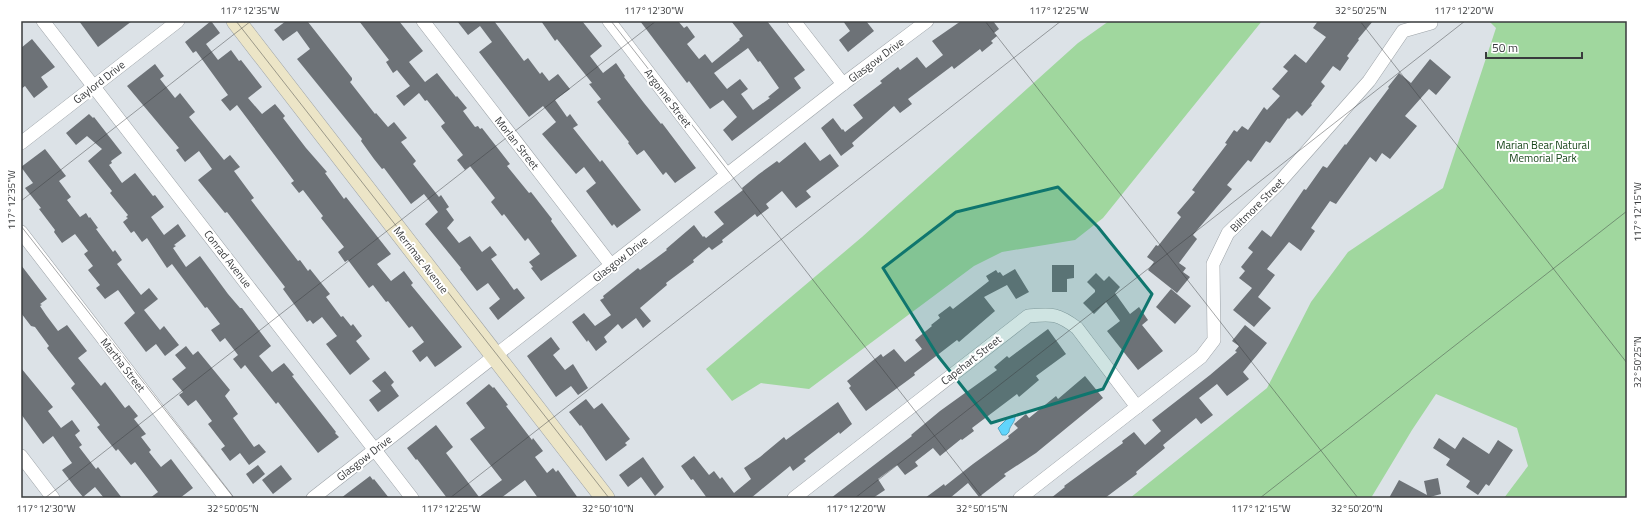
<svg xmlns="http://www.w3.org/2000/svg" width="1648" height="519" viewBox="0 0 1648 519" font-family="'Titillium Web',sans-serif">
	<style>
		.green { fill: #a0d79e }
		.water { fill: #61d5fc; stroke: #55a7c3 }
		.building { fill: #6d7277; fill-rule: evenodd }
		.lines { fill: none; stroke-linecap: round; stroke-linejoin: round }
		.street-casing { stroke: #9ca2a7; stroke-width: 14 }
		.secondary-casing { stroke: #9ca2a7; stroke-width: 20 }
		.street { stroke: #fff; stroke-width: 13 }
		.secondary { stroke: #ece5c7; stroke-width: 19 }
		.marked { fill: #0f766e; fill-opacity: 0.2; stroke: #0f766e; stroke-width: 3; stroke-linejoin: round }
		.ticks { fill: none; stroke: #393b3d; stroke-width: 1; stroke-opacity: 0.45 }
		.labels { text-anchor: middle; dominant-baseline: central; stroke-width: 4; stroke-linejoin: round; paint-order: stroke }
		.street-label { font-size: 11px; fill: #393b3d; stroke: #fff }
		.park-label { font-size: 11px; fill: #18461a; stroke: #fff }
		.neatline { fill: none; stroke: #393b3d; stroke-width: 1.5 }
		.ticks-label { font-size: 10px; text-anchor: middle; fill: #393b3d }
	</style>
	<rect width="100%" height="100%" fill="#dce2e7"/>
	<!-- green -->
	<g class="green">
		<path d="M1109,21H1262L1103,218L1075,240L1002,252L974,266L809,389L761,383L732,401L706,369L862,237L1078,43Z"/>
		<path d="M1489,21H1627V498H1504L1528,466L1517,428L1436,394L1412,430L1371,498H1130L1267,388L1311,302L1348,252L1443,188L1496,28Z"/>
	</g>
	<!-- water -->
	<path class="water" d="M1012,416L1015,417C1015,423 1009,426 1009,432L1006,435H1002L998,428L1008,418Z"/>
	<!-- building -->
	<g class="building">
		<path d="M79,21H132L98,47Z"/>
		<path d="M211,21L220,33L206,44L218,60L231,50L239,61L241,60L262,87L248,98L262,114L275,104L285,116L283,118L306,148L327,172L325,173L344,199L346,197L391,254L377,264L391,281L404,271L413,283L411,285L462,347L441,363L435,367L427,356L420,362L412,351L424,342L412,326L409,328L388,301L386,302L373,285L369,288L348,260L345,262L338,252L344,247L321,218L323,216L303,190L299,193L291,183L294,181L237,105L230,111L221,100L228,95L196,51L193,53L185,42Z"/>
		<path d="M286,21H310L308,22L352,78V80L350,82L375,114L376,113L388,127L394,122L407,138L401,142L416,161L413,164L439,197L441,195L449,207L446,209L454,220L447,228L459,243L470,236L482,252L490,246L497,255L491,259L514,290L517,288L525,298L498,320L489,308L500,299L488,283L477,291L460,269L461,268L425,224L438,212L424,194L411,204L384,168L382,169L374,159L361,141L362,139L297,59L310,49L297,31L283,41L274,30Z"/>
		<path d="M359,21H399L423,51L409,62L425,82L437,73L456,97L457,96L467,108L463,111L475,127L478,126L480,129L482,128L510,164L507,166L529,193L531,192L552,219L551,221L577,256L541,281L531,268L533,267L529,262L540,254L528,238L525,241L504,214L502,216L491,202L495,198L470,166L465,170L457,160L463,155L442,128L441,126L445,123L427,100L425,101L419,93L404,106L396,96L410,86L397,70L393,73L386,62L389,60Z"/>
		<path d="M457,21H494L524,61L528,58L540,74L542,72L549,81L558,74L570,89L555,100L567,117L570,114L578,125L573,128L600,162L602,160L641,210L617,228L614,224L612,226L586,191L596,183L584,167L576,174L542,134L556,122L543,106L529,117L479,52L492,42L480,26L468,35Z"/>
		<path d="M541,21H582L602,46L590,56L603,73L616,63L625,76L624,77L644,103L661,124L662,123L696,168L675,183L666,172L663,175L644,150L637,155L628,143L629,142L597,102L601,99L589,84L592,83L557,39L555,41Z"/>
		<path d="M640,21H678L684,28L687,26L695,37L687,44L699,59L705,54L712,63L740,40L739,39L743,36L731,21H767L805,70L794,78L801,88L732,141L723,130L737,117L723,100L710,109L689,81L687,83ZM748,48L758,62L760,61L779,88L768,97L770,98L753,110L741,94L748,89L740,79L727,89L714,73Z"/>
		<path d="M843,21H866L874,31L848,52L839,40L850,31Z"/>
		<path d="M961,21H993L999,29L994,33L997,36L991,41L993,43L982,52L980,49L954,69L952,66L908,99L912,104L900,113L894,106L852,143L854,146L841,156L821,128L833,118L842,130L843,129L845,132L863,118L853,105L882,83L880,81L898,67L900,70L917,57L926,68L943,55L932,41Z"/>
		<path d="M1318,21H1373L1358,39L1359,40L1347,56L1349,58L1340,71L1333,66L1321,82L1325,86L1311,104L1312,105L1302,116L1297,111L1289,119L1288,118L1270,143L1266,141L1251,162L1248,160L1227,185L1232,189L1193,235L1197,239L1179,263L1186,268L1183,272L1190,277L1177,293L1148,270L1154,262L1147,257L1156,245L1158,246L1181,217L1177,213L1195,192L1192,190L1227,144L1225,143L1234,130L1237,132L1242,126L1248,130L1264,107L1267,110L1280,96L1272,89L1288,71L1283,67L1295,54L1306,63L1326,37L1313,28Z"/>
		<path d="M32,39L55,67L41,77L48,87L34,98L25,86L21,89V48Z"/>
		<path d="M1430,59L1451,77L1436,95L1429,89L1405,116L1417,126L1390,159L1382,153L1376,162L1370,157L1336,204L1330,201L1311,228L1315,231L1301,251L1289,242L1267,269L1275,275L1258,297L1271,308L1254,327L1233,310L1252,288L1239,278L1245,271L1241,267L1253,252L1248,248L1262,230L1271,237L1304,189L1306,190L1323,166L1327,168L1345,144L1346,145L1389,88L1388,87L1399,73L1411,83Z"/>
		<path d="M155,64L164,76L160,79L175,98L180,93L195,112L189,117L224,160L230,155L240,167L234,171L254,198L251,200L298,261L300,260L308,271L310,269L330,294L326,297L341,317L343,316L351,326L353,324L362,336L356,341L370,359L350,375L326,344L337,336L322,317L313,324L310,320L307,322L283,289L285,287L227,212L225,213L198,180L212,169L199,151L185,162L176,150L179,148L127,86Z"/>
		<path d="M89,114L93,118L94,117L122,153L111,161L112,163L109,165L122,183L135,173L153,196L155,195L164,207L151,217L164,235L178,224L186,236L174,245L176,246L173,248L186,267L200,256L228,294L240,308H242L271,346L259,356L272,372L284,363L294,375L292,376L336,432L335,433L339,437L318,453L278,402L276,404L245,365L241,369L233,359L238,355L225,338L220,342L211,330L220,324L207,307L205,308L172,264L167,268L147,238L142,242L134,231L131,233L123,222L128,218L126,217L128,215L110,193L112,191L88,161L102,149L87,136L76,145L66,133Z"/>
		<path d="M805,142L820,161L830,154L839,166L806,191L811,197L796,208L782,191L766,204L769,208L757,217L755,214L722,240L723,242L712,250L709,247L693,260L694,262L666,283L667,285L640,308L651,321L643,328L636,318L622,329L618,324L604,337L607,342L596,351L588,340L587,342L572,322L584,313L595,326L611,315L600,300L604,298L603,296L638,268L640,270L667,250L666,249L694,225L703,237L704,236L706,238L724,224L714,212L743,190L742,188L759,174L777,161L779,163Z"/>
		<path d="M45,149L66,176L59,181L71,197L67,200L80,217L86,213L89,218L90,217L98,228L96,229L113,252L115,250L122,260L117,264L141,295L149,288L158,299L144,310L160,330L164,326L179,345L165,356L156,344L146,352L124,323L135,313L118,290L105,299L96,288L100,285L88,270L93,266L84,254L88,251L75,234L62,243L54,232L55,230L39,209L41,208L25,188L33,183L21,167Z"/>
		<path d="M21,265L47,299L40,304L42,305L40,306L46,315L58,331L67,325L87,351L78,358L101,386L105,382L125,408L129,405L138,416L134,419L146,434L141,437L151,450L149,452L161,467L171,459L193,488L180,498H150L158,492L135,462L131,465L118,449L116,451L97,427L100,425L71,388L75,384L47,348L49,346L35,327L31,326L21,313Z"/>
		<path d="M1052,265H1074V278L1067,279V292H1052Z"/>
		<path d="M1015,269L1029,292L1016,299L1007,285L984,297L995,311L959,342L957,340L914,373L915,375L866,411L849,388L851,386L847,381L881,354L883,357L894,349L905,362L922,349L915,340L932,326L931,325L940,318L938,315L950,306L953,309L989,281L986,276L996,270L998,273L1000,272L1003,276Z"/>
		<path d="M1096,273L1104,281L1109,276L1120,287L1115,293L1130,314L1139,307L1148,320L1142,325L1163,351L1138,370L1107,331L1120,321L1106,302L1094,314L1083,303L1095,292V290L1087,282Z"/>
		<path d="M1171,289L1191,306L1175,324L1156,307Z"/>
		<path d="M1245,325L1267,343L1243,372L1249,379L1235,390L1227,396L1217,384L1199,398L1213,415L1201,424L1196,418L1163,445L1165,448L1136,472L1137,474L1105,498H1051L1065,487L1064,486L1123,443L1122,441L1134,432L1145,445L1161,431L1152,420L1210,375L1237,352L1235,351L1239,346L1232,341Z"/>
		<path d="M1048,329L1066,354L1036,376L1039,380L1019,397L1017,394L972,428L974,431L962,440L961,439L940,456L933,448L915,462L918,466L905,475L897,465L878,479L885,490L873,498H831L912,436L911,435L940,411L997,370L994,367L1007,356L1009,358Z"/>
		<path d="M551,337L560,349L553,355L565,370L573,364L588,388L578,395L571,386L556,397L527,356Z"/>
		<path d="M186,346L193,355L198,351L230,390L225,396L238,414L233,418L254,447L259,444L266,452L249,465L240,453L230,461L221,449L225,446L208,424L212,421L196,400L188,406L179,395L183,392L172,379L186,368L175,355Z"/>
		<path d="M21,368L53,407L48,411L61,428L72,420L80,431L75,435L82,445L79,447L96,469L98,467L122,498H104L95,487L83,497L74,486L62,470L72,463L53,436L43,444L21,414Z"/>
		<path d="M385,371L394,382L391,385L399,396L378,412L369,400L381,391L372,381Z"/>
		<path d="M1085,376L1103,398L1036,453L1004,474L1006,476L979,497L968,483L950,498H925L944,484L945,486L973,464L1009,438L1008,436L1018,428L1014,424L1026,414L1029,418L1056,396L1058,399Z"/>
		<path d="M489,384L493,388L494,387L508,405L506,406L532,440L533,438L543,451L535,457L547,473L553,468L556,472L558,470L578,498H538L525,480L501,498H447L417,459L416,460L407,448L436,425L453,447L446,453L479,497L502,480L470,439L485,428L466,403Z"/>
		<path d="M586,399L594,409L602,403L630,439L625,443L627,445L606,461L581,425L580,426L569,412Z"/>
		<path d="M838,402L852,424L840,434L839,432L804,459L806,461L793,471L790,466L751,498H707L693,479L691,480L681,466L694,456L709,475L714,471L720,479L722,477L734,493L751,479L744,468L760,457L784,437L786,440Z"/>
		<path d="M1463,437L1489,454L1498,440L1513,450L1489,486L1486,484L1478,495L1466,487L1470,481L1446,465L1450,459L1433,448L1439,438L1455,449Z"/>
		<path d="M643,457L664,487L655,496L641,477L628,487L619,475Z"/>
		<path d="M258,465L265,474L253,484L246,474Z"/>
		<path d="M281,465L292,479L273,494L262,480Z"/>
		<path d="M370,476L373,480L374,479L389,498H341Z"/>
		<path d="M1438,478L1441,494L1430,497L1432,498H1389L1399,480L1427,495L1424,481Z"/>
	</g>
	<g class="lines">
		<defs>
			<g id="street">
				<path d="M43,21L412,498"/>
				<path d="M423,21L611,265"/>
				<path d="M609,21L727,175"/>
				<path d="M794,21L843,84"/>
				<path d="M21,143L178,21"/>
				<path d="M21,232L226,498"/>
				<path d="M21,456L53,498"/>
				<path d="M313,498L843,84L927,21"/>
				<path d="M794,498L1028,316C1052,314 1057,313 1077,328L1137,407"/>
				<path d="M1020,498L1201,357L1214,340L1213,264L1228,233L1278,184L1369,81L1403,31L1431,23"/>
			</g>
			<path id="secondary" d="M236,21L605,498"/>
		</defs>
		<!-- street casing -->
		<use href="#street" class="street-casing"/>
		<!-- secondary casing -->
		<use href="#secondary" class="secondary-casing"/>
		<!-- street -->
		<use href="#street" class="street"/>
		<!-- secondary -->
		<use href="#secondary" class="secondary"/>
	</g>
	<!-- marked area -->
	<path class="marked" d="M1058,187L1098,227L1152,294L1103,389L991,423L938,356L883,268L956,212Z"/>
	<!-- ticks -->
	<path class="ticks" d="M236,21L609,498M611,21L983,498M985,21L1358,498M1360,21L1627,363M21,201L251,21M21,226L234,498M45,498L656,21M450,498L1061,21M855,498L1465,21M1260,498L1627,211"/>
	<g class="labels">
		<!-- street labels -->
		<g class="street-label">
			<text transform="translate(876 60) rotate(-37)">Glasgow Drive</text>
			<text transform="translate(99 82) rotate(-38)">Gaylord Drive</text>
			<text transform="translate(668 98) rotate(53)">Argonne Street</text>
			<text transform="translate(517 143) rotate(52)">Morlan Street</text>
			<text transform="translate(1257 205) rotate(-45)">Biltmore Street</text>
			<text transform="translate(228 259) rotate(52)">Conrad Avenue</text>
			<text transform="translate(620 259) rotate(-38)">Glasgow Drive</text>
			<text transform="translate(421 260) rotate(52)">Merrimac Avenue</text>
			<text transform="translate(971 360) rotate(-38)">Capehart Street</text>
			<text transform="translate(123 365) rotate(52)">Martha Street</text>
			<text transform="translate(364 458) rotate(-38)">Glasgow Drive</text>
		</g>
		<!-- park labels -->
		<g class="park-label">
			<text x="1543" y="145">Marian Bear Natural<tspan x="1543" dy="13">Memorial Park</tspan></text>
		</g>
	</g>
	<!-- border -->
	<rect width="1648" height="519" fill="none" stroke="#ffffff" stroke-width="44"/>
	<!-- scale -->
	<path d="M1486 52v6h96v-6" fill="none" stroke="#393b3d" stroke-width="2"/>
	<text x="1492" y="52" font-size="12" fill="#393b3d" stroke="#ffffff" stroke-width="3" paint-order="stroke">50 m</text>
	<rect x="22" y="22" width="1604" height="475" class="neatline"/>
	<g class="ticks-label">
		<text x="250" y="14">117°12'35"W</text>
		<text x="654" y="14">117°12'30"W</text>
		<text x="1059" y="14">117°12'25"W</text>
		<text x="1361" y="14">32°50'25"N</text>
		<text x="1464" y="14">117°12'20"W</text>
		<text transform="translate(11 200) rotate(-90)" y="4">117°12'35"W</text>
		<text transform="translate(1637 212) rotate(-90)" y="4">117°12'15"W</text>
		<text transform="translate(1637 362) rotate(-90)" y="4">32°50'25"N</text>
		<text x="46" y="512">117°12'30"W</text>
		<text x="233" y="512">32°50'05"N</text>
		<text x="451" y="512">117°12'25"W</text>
		<text x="608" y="512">32°50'10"N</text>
		<text x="856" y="512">117°12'20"W</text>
		<text x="982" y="512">32°50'15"N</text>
		<text x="1261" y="512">117°12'15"W</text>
		<text x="1357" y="512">32°50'20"N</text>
	</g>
</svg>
